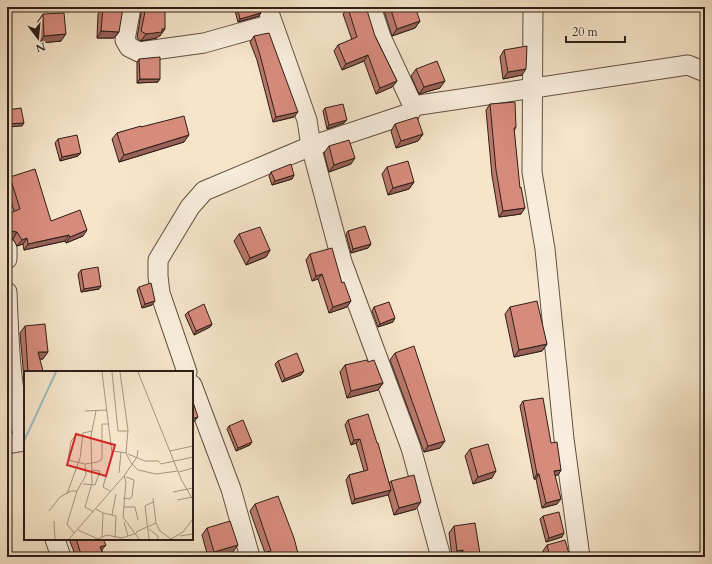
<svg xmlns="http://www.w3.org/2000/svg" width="712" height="564" viewBox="0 0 712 564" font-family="Cardo,serif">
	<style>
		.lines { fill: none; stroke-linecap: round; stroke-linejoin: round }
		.street-casing { stroke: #615044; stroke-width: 21 }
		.street { stroke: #f9eedd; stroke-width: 19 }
		.wall { fill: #b9786c; stroke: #2f1e17 }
		.shaded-wall { fill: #966158; stroke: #2f1e17 }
		.building { fill: #d78b7d; stroke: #2f1e17 }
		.inset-river { fill: none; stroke: #9ebdbd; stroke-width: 2 }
		.inset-road { fill: none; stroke: #a69582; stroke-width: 1 }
		.view { fill: #d62828; fill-opacity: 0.15; stroke: #d62828; stroke-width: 2 }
		.inset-edge { fill: none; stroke: #2f1e17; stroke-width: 2 }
	</style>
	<rect width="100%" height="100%" fill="#f6e5ca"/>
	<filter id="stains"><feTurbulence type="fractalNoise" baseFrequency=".005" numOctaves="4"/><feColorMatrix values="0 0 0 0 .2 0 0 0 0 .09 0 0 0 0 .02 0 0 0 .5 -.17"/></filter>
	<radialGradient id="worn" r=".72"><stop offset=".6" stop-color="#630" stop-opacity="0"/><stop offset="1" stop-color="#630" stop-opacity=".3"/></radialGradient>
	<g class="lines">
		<defs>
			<g id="street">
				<path d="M131,7L125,40L129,47L139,52L204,43L272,24"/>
				<path d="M267,7L307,120L311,146L342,262L411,448L441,557"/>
				<path d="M533,7L532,172L545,249L564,439L580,557"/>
				<path d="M413,106L688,65L705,72"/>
				<path d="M7,248V259"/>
				<path d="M7,292C9,341 10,393 25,441"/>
				<path d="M187,372L160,293L158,276V260L190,207L204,191L311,146L410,113L413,106L381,37L371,7"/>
				<path d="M192,385L231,489L250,557"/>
				<path d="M7,444L25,441"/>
				<path d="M55,539L61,557"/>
			</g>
		</defs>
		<!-- street casing -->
		<use href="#street" class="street-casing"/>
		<!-- street -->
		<use href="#street" class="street"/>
	</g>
	<!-- wall -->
	<g class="wall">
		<path d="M103,7L119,32L114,38H97L98,14Z"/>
		<path d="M142,7H165L160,36H159L157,38L141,41L137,38Z"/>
		<path d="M234,7H260L259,16L238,22Z"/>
		<path d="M387,7H390L420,21L415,28L392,36L384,11Z"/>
		<path d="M348,8L375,36L397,81L392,87L376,94L364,61L342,70L334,51L338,45L352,40L343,14Z"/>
		<path d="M43,14L61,41L40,43L38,21Z"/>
		<path d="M254,36L294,117L273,122L257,60L250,42Z"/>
		<path d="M504,50L522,75L503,79L500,57Z"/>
		<path d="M139,59L158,82L137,83V62Z"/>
		<path d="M416,69L440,88L419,94L411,76Z"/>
		<path d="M490,104L516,127L514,131L521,214L499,217L492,176L486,110Z"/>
		<path d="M325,108L347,120L344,123L327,129L323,111Z"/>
		<path d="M395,124L423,134L418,141L396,148L391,131Z"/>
		<path d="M141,127L184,142L119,162L112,139L117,133Z"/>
		<path d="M58,139L78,156L60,161L55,143Z"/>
		<path d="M329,146L351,164L329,172L324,153Z"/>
		<path d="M387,167L414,182L409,189L388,195L382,174Z"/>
		<path d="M271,172L294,175L292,179L272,185L269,176Z"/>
		<path d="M10,177L51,221L83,236L66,243L65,241L24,250L23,244L17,246L13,239L14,211L7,188V181Z"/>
		<path d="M348,231L371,244L368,248L351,253L346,234Z"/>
		<path d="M239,234L270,250L266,257L246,265L234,241Z"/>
		<path d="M310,254L342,283L347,307L329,313L318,279L312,281L306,260Z"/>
		<path d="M81,270L101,286L99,289L81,292L78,274Z"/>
		<path d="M139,287L152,305L142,308L137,290Z"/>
		<path d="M374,307L393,322L378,327L372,311Z"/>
		<path d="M510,307L547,344L542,351L514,357L505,314Z"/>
		<path d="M188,312L212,324L210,327L194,335L185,315Z"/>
		<path d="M25,326L43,359H39L42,372H25V379H24L20,333Z"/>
		<path d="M395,353L440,448L424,452L390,360Z"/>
		<path d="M278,361L301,375L282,382L275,364Z"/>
		<path d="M368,362L383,383L378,390L347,398L340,372L345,365Z"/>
		<path d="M523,401L561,470L558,475H555L557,504L542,508L536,479H534L520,406Z"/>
		<path d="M348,420L377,443L389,483L391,481L416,509L394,515L388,494L352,504L346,480L349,475L364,471L356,443L351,445L345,425Z"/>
		<path d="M229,426L250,445L236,451L227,429Z"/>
		<path d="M470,449L492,478L473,484L465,456Z"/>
		<path d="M255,504L299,557H262L265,553L250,511Z"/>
		<path d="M543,516L562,537L546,542L540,519Z"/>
		<path d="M454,526L480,554L486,557H452L449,533Z"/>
		<path d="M207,528L233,552L215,557H208L202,535Z"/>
		<path d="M69,539H103L102,551L104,557H76Z"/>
		<path d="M547,545L570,557H544L543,551Z"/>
	</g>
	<!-- shaded-wall -->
	<g class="shaded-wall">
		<path d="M261,13L259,16L238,22L240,19Z"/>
		<path d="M420,21L415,28L392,36L397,29Z"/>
		<path d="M162,29H165L160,36H159L157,38L141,41L146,34Z"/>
		<path d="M101,31L119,32L114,38H97Z"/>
		<path d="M66,34L61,41L40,43L44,36Z"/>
		<path d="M368,55L364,61L342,70L346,64Z"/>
		<path d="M526,69L522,75L503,79L508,72Z"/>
		<path d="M140,79H160L158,82L137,83Z"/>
		<path d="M397,81L392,87L376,94L380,88Z"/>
		<path d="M445,81L440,88L419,94L424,87Z"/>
		<path d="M298,112L294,117L273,122L276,117Z"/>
		<path d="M347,120L344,123L327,129L329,125Z"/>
		<path d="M24,123L22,126L7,127V124Z"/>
		<path d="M423,134L418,141L396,148L401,141Z"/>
		<path d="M189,135L184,142L119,162L124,155Z"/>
		<path d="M81,153L78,156L60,161L62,157Z"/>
		<path d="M355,158L351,164L329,172L334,165Z"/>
		<path d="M294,175L292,179L272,185L275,181Z"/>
		<path d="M414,182L409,189L388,195L393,188Z"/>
		<path d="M525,208L521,214L499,217L503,211Z"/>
		<path d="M87,230L83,236L66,243L70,237Z"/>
		<path d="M11,231L17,232L13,239L7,237V233Z"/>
		<path d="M69,235L65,241L24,250L28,244Z"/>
		<path d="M27,238L23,244L17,246L22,240Z"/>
		<path d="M371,244L368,248L351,253L353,249Z"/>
		<path d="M270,250L266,257L246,265L250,258Z"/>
		<path d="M322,274L318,279L312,281L316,276Z"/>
		<path d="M101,286L99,289L81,292L84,289Z"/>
		<path d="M155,301L152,305L142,308L145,304Z"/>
		<path d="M351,301L347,307L329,313L333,307Z"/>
		<path d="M395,318L393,322L378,327L380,324Z"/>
		<path d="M212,324L210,327L194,335L196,331Z"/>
		<path d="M547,344L542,351L514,357L519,350Z"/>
		<path d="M38,352H48L43,359H33Z"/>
		<path d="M43,371L42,372H28Z"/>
		<path d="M304,371L301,375L282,382L285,379Z"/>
		<path d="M383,383L378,390L347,398L351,391Z"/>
		<path d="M198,417L193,423L192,424V419Z"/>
		<path d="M360,439L356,443L351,445L354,440Z"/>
		<path d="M445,441L440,448L424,452L428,446Z"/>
		<path d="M252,442L250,445L236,451L238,448Z"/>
		<path d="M561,470L558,475L550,476L554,471Z"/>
		<path d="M496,471L492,478L473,484L478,477Z"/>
		<path d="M537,474H539L536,479H534Z"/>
		<path d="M391,490L388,495L352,504L355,499Z"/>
		<path d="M561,499L557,504L542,508L546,503Z"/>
		<path d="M421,502L416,509L394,515L399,508Z"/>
		<path d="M564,533L562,537L546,542L549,538Z"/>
		<path d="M106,545L101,551L100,547Z"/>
		<path d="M238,545L233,552L215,557H210L214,552Z"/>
		<path d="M463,550L458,557H453L457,551Z"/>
	</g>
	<!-- building -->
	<g class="building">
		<path d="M103,7L123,8L119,32L101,31Z"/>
		<path d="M146,7H165V29H162V32L146,34L141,31Z"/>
		<path d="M237,7H260L261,13L240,19Z"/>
		<path d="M350,7H366L375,36L397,81L380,88L368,55L346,64L338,45L357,37L348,8Z"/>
		<path d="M390,7H415L420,21L397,29Z"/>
		<path d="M64,13L66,34L44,36L43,14Z"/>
		<path d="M269,33L298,112L276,117L260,55L254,36Z"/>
		<path d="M527,46L526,69L508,72L504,50Z"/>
		<path d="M160,57V79H140L139,59Z"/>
		<path d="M437,61L445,81L424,87L416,69Z"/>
		<path d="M515,102L516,127L514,128L520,188L521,187L525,208L503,211L496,170L490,104Z"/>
		<path d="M343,104L347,120L329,125L325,108Z"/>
		<path d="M21,108L24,123L7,124V110Z"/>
		<path d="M184,116L189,135L124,155L117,133L141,126V127Z"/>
		<path d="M417,117L423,134L401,141L395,124Z"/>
		<path d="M77,135L81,153L62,157L58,139Z"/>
		<path d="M349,140L355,158L334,165L329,146Z"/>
		<path d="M408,161L414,182L393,188L387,167Z"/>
		<path d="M291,164L294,175L275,181L271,172Z"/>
		<path d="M35,169L51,221L80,210L87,230L70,237L69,235L28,244L27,238L22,240L17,232L11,231L7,233V214L20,209L10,177Z"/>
		<path d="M365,226L371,244L353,249L348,231Z"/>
		<path d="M260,227L270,250L250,258L239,234Z"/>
		<path d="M332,248L342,283L344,282L351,301L333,307L322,274L316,276L310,254Z"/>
		<path d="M98,267L101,286L84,289L81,270Z"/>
		<path d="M151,283L155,301L145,304L139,287Z"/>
		<path d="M537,301L547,344L519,350L510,307Z"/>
		<path d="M389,302L395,318L380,324L374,307Z"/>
		<path d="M204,304L212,324L196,331L188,312Z"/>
		<path d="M45,324L48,352H38L43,371L28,372L25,326Z"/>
		<path d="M414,346L445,441L428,446L395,353Z"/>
		<path d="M297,353L304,371L285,379L278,361Z"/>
		<path d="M367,360L368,362L374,360L383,383L351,391L345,365Z"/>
		<path d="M543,398L551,443L557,442L561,470L554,471L561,499L546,503L539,474H537L523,401Z"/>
		<path d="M192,399L198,417L192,419Z"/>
		<path d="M368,414L377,443H378L391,490L355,499L349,475L368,470L360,439L354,440L348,420Z"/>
		<path d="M243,420L252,442L238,448L229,426Z"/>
		<path d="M488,444L496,471L478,477L470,449Z"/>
		<path d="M414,475L421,502L399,508L391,481Z"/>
		<path d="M278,496L294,538L299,557H263L266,552L271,551L255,504Z"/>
		<path d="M559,512L564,533L549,538L543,516Z"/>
		<path d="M230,521L238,545L214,552L207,528Z"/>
		<path d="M475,523L480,554H486V557H463V550L457,551L454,526Z"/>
		<path d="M76,539H103L106,545L100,547L104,557H82Z"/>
		<path d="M565,540L570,557H550L547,545Z"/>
	</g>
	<!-- overview -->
	<g transform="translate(24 371)">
		<rect width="169" height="169" fill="#f6e5ca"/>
		<path class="inset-river" d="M0,70L32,1"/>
		<path class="inset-road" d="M78,1L88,82L79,116L86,120M88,1L94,60H104M96,1L104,59L102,82L107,92L114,99L132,103L154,100M114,1L157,108L169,129M61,40L83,39M52,64L47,70L44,89L61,93M88,80L102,82M146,80L169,75M104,83L121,90H134L137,93L169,86M155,101L169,97M95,102L97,81M100,105L102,111L99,146L115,168M59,113L71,114L76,100L68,99M149,121L169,117M43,123L56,87L59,62L68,60M99,127L106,128L108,125L110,109L102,106M129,127L132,152M153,129L169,126M100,136H111L114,149M72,138L79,142L78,166M25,140L36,126L47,120H53M70,141L61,136L68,112L67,65L72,40M79,142L92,145L91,167M88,144L92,123M30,150L31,168M100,151L104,165M125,158L134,165V168M54,159L74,168L83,164L98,167L113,162M112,161L132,152L136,160L147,168M50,162L43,153L53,120L62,104L61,93L74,91L78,88V53H84M156,165L169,163M45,168L100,105L113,86L114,79M125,168L121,135L129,131M147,168L159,161L169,148"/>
		<path class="view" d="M52,63L91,74L82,105L43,94Z"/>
		<rect width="169" height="169" class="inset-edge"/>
	</g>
	<!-- margin -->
	<rect width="712" height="564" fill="none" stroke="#f6e5ca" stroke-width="24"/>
	<rect x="8" y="8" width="696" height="548" fill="none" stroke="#2f1e17" stroke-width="2"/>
	<rect x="12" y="12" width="688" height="540" fill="none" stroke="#2f1e17"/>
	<!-- north arrow -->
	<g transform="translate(38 38) rotate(164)" stroke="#f9eedd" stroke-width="3" paint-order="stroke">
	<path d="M0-3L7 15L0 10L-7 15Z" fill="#2f1e17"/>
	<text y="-6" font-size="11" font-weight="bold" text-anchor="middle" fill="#2f1e17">N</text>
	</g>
	<!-- scale -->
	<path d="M566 36v6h59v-6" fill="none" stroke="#2f1e17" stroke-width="2"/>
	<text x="572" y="36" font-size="12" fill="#2f1e17" stroke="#f9eedd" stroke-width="3" paint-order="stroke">20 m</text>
	<rect width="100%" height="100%" filter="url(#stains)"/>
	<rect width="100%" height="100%" fill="url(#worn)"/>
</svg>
